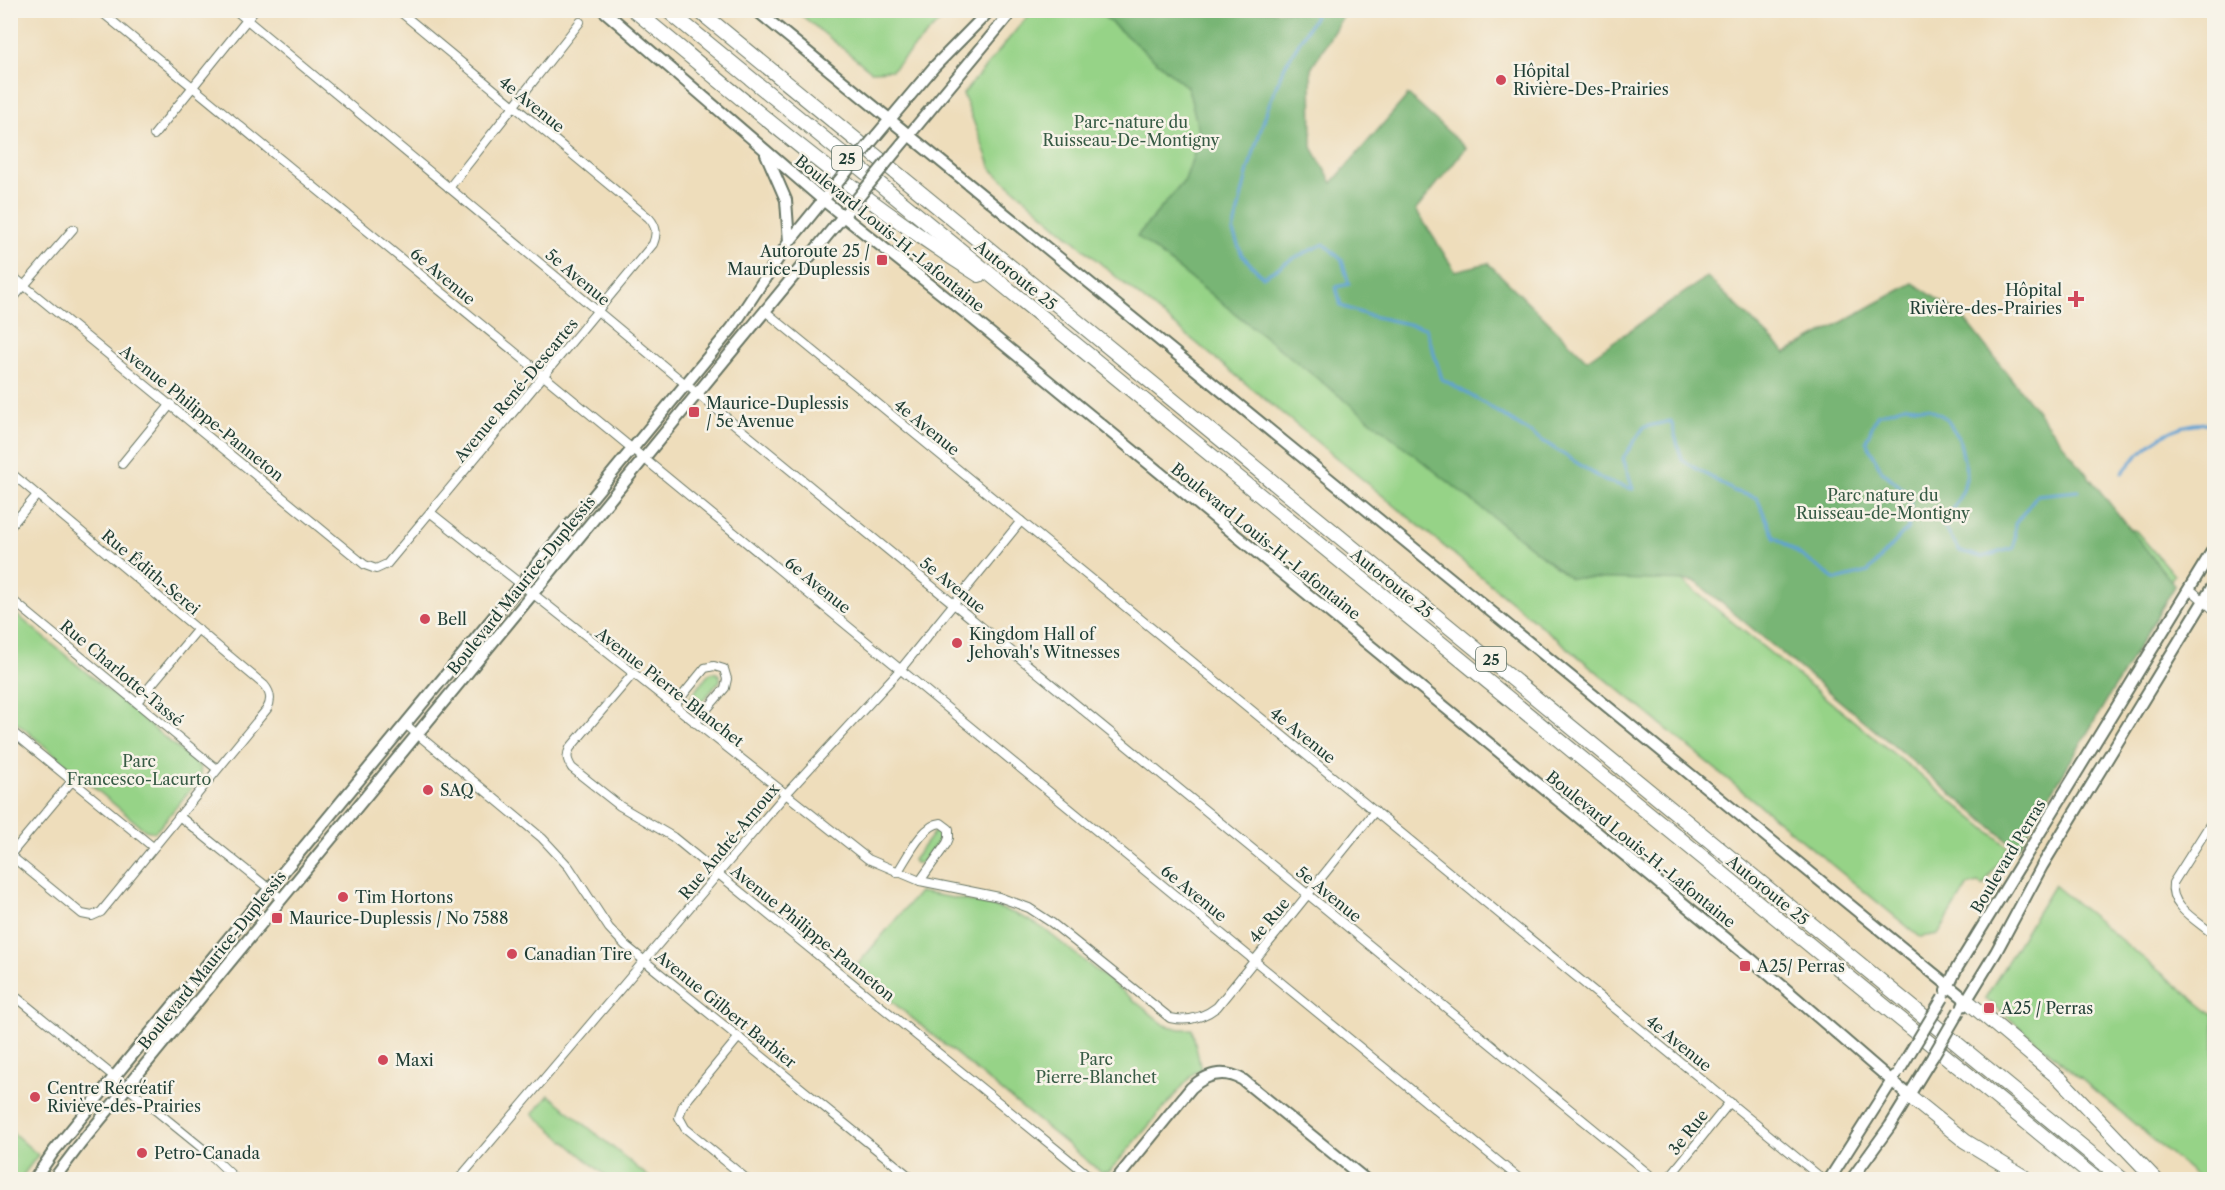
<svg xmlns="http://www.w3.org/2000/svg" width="2225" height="1190" viewBox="0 0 2225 1190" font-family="'Libre Caslon Text',serif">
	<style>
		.green { fill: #96d387; stroke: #5a885e; stroke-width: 1.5 }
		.forest { fill: #78b574; stroke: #4c7954; stroke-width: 1.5 }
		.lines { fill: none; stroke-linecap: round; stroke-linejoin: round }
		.stream { stroke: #5fa2d4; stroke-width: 3 }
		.street-casing { stroke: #677563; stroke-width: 10 }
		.secondary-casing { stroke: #677563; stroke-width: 14 }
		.highway-casing { stroke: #677563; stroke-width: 16 }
		.street { stroke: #fff; stroke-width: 8 }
		.secondary { stroke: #fff; stroke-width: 10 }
		.highway { stroke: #fff; stroke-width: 14 }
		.secondary-bridge-casing { stroke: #677563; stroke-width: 14; stroke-linecap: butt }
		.secondary-bridge { stroke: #fff; stroke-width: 10 }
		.poi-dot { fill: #d1495b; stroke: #f7f3e8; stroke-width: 2 }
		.labels { text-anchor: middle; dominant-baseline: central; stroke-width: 5; stroke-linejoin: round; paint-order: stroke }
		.shield { fill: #f7f3e8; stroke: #60746a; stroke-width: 1.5 }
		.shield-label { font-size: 15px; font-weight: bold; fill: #1f3d34 }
		.poi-label { font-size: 16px; fill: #1f3d34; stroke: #f7f3e8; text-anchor: start }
		.street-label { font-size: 16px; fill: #1f3d34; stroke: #f7f3e8 }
		.park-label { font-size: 16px; fill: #375b45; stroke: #f7f3e8 }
	</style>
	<rect width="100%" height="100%" fill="#f7f3e8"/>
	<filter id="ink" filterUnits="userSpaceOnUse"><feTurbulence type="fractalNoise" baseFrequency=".0167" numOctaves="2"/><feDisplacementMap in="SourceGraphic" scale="12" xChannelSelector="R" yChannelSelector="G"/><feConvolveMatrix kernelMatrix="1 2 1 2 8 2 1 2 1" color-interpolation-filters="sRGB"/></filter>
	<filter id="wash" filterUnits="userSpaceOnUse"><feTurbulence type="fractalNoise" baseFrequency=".008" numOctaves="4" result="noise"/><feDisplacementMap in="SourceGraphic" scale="24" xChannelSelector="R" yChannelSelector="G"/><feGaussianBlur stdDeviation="1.35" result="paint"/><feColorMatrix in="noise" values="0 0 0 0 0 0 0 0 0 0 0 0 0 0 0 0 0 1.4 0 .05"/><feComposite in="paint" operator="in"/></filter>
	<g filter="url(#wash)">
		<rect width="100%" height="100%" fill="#edb"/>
		<!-- green -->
		<g class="green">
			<path d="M796,11H950L892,70L871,71Z"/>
			<path d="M1032,11H1169L1278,62L1368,326L2122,526L2136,531L2174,575L2156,603L1699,583L1681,580L2008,847L1983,886L1978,883L1968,885L1938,934L1920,937L1121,281L992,170L963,94Z"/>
			<path d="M10,609L200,767L201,777L158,829L154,832L145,830L11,718Z"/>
			<path d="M714,672L720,675V681L698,706L690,699L691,696L709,674Z"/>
			<path d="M939,831L942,835L941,839L921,863H915L913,860L934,832Z"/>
			<path d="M2054,885L2214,1016V1179H2200L1985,998Z"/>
			<path d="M919,892C962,900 1007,904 1044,929L1165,1025L1180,1029H1192L1201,1069L1194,1073L1109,1172H1101L853,970Z"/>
			<path d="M549,1095L651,1179H605L607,1177L533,1114Z"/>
			<path d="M11,1131L38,1155L20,1179H11Z"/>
		</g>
		<!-- forest -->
		<path class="forest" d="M1097,11H1346L1311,69L1312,147L1332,183L1408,95L1466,148L1416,210L1455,271L1488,263L1587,360L1707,277L1786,353L1913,283L1961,315L2175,586L2018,849L1695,581L1570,578L1137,236L1185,180L1200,136L1188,88Z"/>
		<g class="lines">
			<!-- stream -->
			<g class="stream">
				<path d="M1196,10L1206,13L1211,10"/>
				<path d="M1311,10L1315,16L1283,69L1268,107L1248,170L1233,232L1242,255L1263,277L1294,258L1324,244L1342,260L1349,284L1336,287L1341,306L1367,315L1426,328L1442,379L1487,405L1605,481L1633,489L1623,458L1644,427L1671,421L1682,460L1734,491L1757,498L1775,539V537L1836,580L1868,572L1908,528L1911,496L1881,470L1866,441L1877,415L1905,406L1928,408L1946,418L1959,438L1967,474L1963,490L1944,527L1960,551L1982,557L2014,548L2015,524L2037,495L2078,491"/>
				<path d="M2122,473C2144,445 2177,418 2214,424"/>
			</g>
		</g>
	</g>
	<g filter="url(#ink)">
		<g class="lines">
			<defs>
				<g id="street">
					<path d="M99,10L1521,1180"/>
					<path d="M235,10L677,377L1656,1180"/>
					<path d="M154,135L255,10"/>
					<path d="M449,188L580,22"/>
					<path d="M10,274L365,565L376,569L387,564L653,244C657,234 657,227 649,218L398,10"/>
					<path d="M10,302L73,229"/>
					<path d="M765,311L1824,1180"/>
					<path d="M122,464L171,404"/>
					<path d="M10,472L264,685C271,693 272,700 267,709L101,912L92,916L82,914L10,855"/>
					<path d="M431,513L868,859L920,881L999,897L1029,908L1052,923L1170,1018C1188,1022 1203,1018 1217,1007L1375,811"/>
					<path d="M10,527L37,495"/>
					<path d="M2190,589L2214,610"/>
					<path d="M10,598L217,769"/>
					<path d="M632,675L570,748C566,756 567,760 572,768L620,806L673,837L1094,1180"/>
					<path d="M137,702L198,629"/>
					<path d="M674,706L705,668L714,666L724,669L727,679L725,688L695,723"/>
					<path d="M405,724L542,838L569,867L609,928L625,945L914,1180"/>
					<path d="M10,730L153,847"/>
					<path d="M179,816L282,899"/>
					<path d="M2214,818L2173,883C2169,907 2198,921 2214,935"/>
					<path d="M10,855L72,781"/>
					<path d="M897,873C907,858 923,824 941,823L949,829V838L947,843L920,881"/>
					<path d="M10,992L213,1157L237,1180"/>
					<path d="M739,1037L683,1105L679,1117L685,1128L748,1180"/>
					<path d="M458,1180L785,795L900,670L1021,521"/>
					<path d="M1667,1180L1730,1102"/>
				</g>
				<g id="secondary">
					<path d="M603,10L823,200L967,314L1751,959L1908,1095"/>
					<path d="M756,10L1966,1000"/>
					<path d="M876,136L934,67L990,10"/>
					<path d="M895,152L1013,10"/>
					<path d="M766,154L786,200L789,242"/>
					<path d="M1946,991L1957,968L2214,548"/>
					<path d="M1963,1006L1996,952L2042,866L2214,584"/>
					<path d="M34,1180L54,1151L124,1065L732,328L789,242L833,188"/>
					<path d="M53,1180L81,1143L853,204"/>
					<path d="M1116,1180L1191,1088C1207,1073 1224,1069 1243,1080L1366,1180"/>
					<path d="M1829,1180L1895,1076"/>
					<path d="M1851,1180L1890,1126L1933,1056"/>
				</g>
				<g id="highway">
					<path d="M634,10C746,102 856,198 979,275"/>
					<path d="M667,10L2097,1180"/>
					<path d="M698,10L2123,1180"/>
					<path d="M1966,1000L2061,1080L2156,1180"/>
					<path d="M1908,1095L1965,1141L2029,1180"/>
				</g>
			</defs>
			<!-- street casing -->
			<use href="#street" class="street-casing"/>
			<!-- secondary casing -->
			<use href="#secondary" class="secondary-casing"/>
			<!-- highway casing -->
			<use href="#highway" class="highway-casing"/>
			<!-- street -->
			<use href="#street" class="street"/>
			<!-- secondary -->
			<use href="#secondary" class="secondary"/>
			<!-- highway -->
			<use href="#highway" class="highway"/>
			<defs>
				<g id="secondary-bridge">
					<path d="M833,188L876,136"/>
					<path d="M853,204L895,152"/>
					<path d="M1933,1056L1959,1011"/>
					<path d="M1899,1071L1943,998"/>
				</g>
			</defs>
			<!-- secondary-bridge casing -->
			<use href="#secondary-bridge" class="secondary-bridge-casing"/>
			<!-- secondary-bridge -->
			<use href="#secondary-bridge" class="secondary-bridge"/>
		</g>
	</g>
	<!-- markers -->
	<g class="poi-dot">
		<circle cx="1501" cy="80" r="6"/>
		<rect x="876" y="254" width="12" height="12" rx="3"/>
		<path d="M2073 290h6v6h6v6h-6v6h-6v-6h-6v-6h6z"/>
		<rect x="688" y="406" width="12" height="12" rx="3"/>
		<circle cx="425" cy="619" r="6"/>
		<circle cx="957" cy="643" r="6"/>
		<circle cx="428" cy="790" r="6"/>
		<circle cx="343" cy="897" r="6"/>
		<rect x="271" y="912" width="12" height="12" rx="3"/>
		<circle cx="512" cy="954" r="6"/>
		<rect x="1739" y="960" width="12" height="12" rx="3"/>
		<rect x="1983" y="1002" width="12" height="12" rx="3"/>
		<circle cx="383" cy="1060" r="6"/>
		<circle cx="35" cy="1097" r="6"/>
		<circle cx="142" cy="1153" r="6"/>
	</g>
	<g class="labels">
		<!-- shield labels -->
		<g class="shield">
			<rect x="832" y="146" width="30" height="24" rx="4.5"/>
			<rect x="1476" y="647" width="30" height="24" rx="4.5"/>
		</g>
		<g class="shield-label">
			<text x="847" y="158">25</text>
			<text x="1491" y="659">25</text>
		</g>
		<!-- poi labels -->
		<g class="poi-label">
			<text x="1513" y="71">Hôpital<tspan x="1513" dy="18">Rivière-Des-Prairies</tspan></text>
			<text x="870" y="251" text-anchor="end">Autoroute 25 /<tspan x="870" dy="18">Maurice-Duplessis</tspan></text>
			<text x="2062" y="290" text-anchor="end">Hôpital<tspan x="2062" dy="18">Rivière-des-Prairies</tspan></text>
			<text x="706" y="403">Maurice-Duplessis<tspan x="706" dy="18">/ 5e Avenue</tspan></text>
			<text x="437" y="619">Bell</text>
			<text x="969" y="634">Kingdom Hall of<tspan x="969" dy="18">Jehovah's Witnesses</tspan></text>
			<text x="440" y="790">SAQ</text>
			<text x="355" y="897">Tim Hortons</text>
			<text x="289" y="918">Maurice-Duplessis / No 7588</text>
			<text x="524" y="954">Canadian Tire</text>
			<text x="1757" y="966">A25/ Perras</text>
			<text x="2001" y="1008">A25 / Perras</text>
			<text x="395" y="1060">Maxi</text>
			<text x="47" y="1088">Centre Récréatif<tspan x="47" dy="18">Riviève-des-Prairies</tspan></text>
			<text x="154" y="1153">Petro-Canada</text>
		</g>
		<!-- street labels -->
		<g class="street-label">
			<text transform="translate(532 104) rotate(39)">4e Avenue</text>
			<text transform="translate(890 233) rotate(39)">Boulevard Louis-H.-Lafontaine</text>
			<text transform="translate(1016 275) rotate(39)">Autoroute 25</text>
			<text transform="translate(443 276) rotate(40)">6e Avenue</text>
			<text transform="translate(578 277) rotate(40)">5e Avenue</text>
			<text transform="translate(516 390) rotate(-50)">Avenue René-Descartes</text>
			<text transform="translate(202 413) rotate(39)">Avenue Philippe-Panneton</text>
			<text transform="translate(927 427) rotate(39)">4e Avenue</text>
			<text transform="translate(1266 541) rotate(39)">Boulevard Louis-H.-Lafontaine</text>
			<text transform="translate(151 572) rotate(40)">Rue Édith-Serei</text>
			<text transform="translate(1392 583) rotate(39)">Autoroute 25</text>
			<text transform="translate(521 585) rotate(-51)">Boulevard Maurice-Duplessis</text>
			<text transform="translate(818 585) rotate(39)">6e Avenue</text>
			<text transform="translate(953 585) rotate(39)">5e Avenue</text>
			<text transform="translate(122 673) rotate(40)">Rue Charlotte-Tassé</text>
			<text transform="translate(670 687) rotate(38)">Avenue Pierre-Blanchet</text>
			<text transform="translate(1303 735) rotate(39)">4e Avenue</text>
			<text transform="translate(729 841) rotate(-50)">Rue André-Arnoux</text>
			<text transform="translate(1641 849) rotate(39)">Boulevard Louis-H.-Lafontaine</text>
			<text transform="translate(2008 856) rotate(-59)">Boulevard Perras</text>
			<text transform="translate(1768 890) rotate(39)">Autoroute 25</text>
			<text transform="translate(1194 893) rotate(39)">6e Avenue</text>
			<text transform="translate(1329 894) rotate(39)">5e Avenue</text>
			<text transform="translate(1269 920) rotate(-50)">4e Rue</text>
			<text transform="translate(813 933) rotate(39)">Avenue Philippe-Panneton</text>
			<text transform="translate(212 960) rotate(-51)">Boulevard Maurice-Duplessis</text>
			<text transform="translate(726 1009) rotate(39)">Avenue Gilbert Barbier</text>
			<text transform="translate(1679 1043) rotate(39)">4e Avenue</text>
			<text transform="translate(1688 1132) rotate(-51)">3e Rue</text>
		</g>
		<!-- park labels -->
		<g class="park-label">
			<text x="1131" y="122">Parc-nature du<tspan x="1131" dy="18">Ruisseau-De-Montigny</tspan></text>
			<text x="1883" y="495">Parc nature du<tspan x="1883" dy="18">Ruisseau-de-Montigny</tspan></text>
			<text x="139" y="761">Parc<tspan x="139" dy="18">Francesco-Lacurto</tspan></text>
			<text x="1096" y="1059">Parc<tspan x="1096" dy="18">Pierre-Blanchet</tspan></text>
		</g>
	</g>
	<!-- margin -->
	<rect width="2225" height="1190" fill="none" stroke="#f7f3e8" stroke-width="36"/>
</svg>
